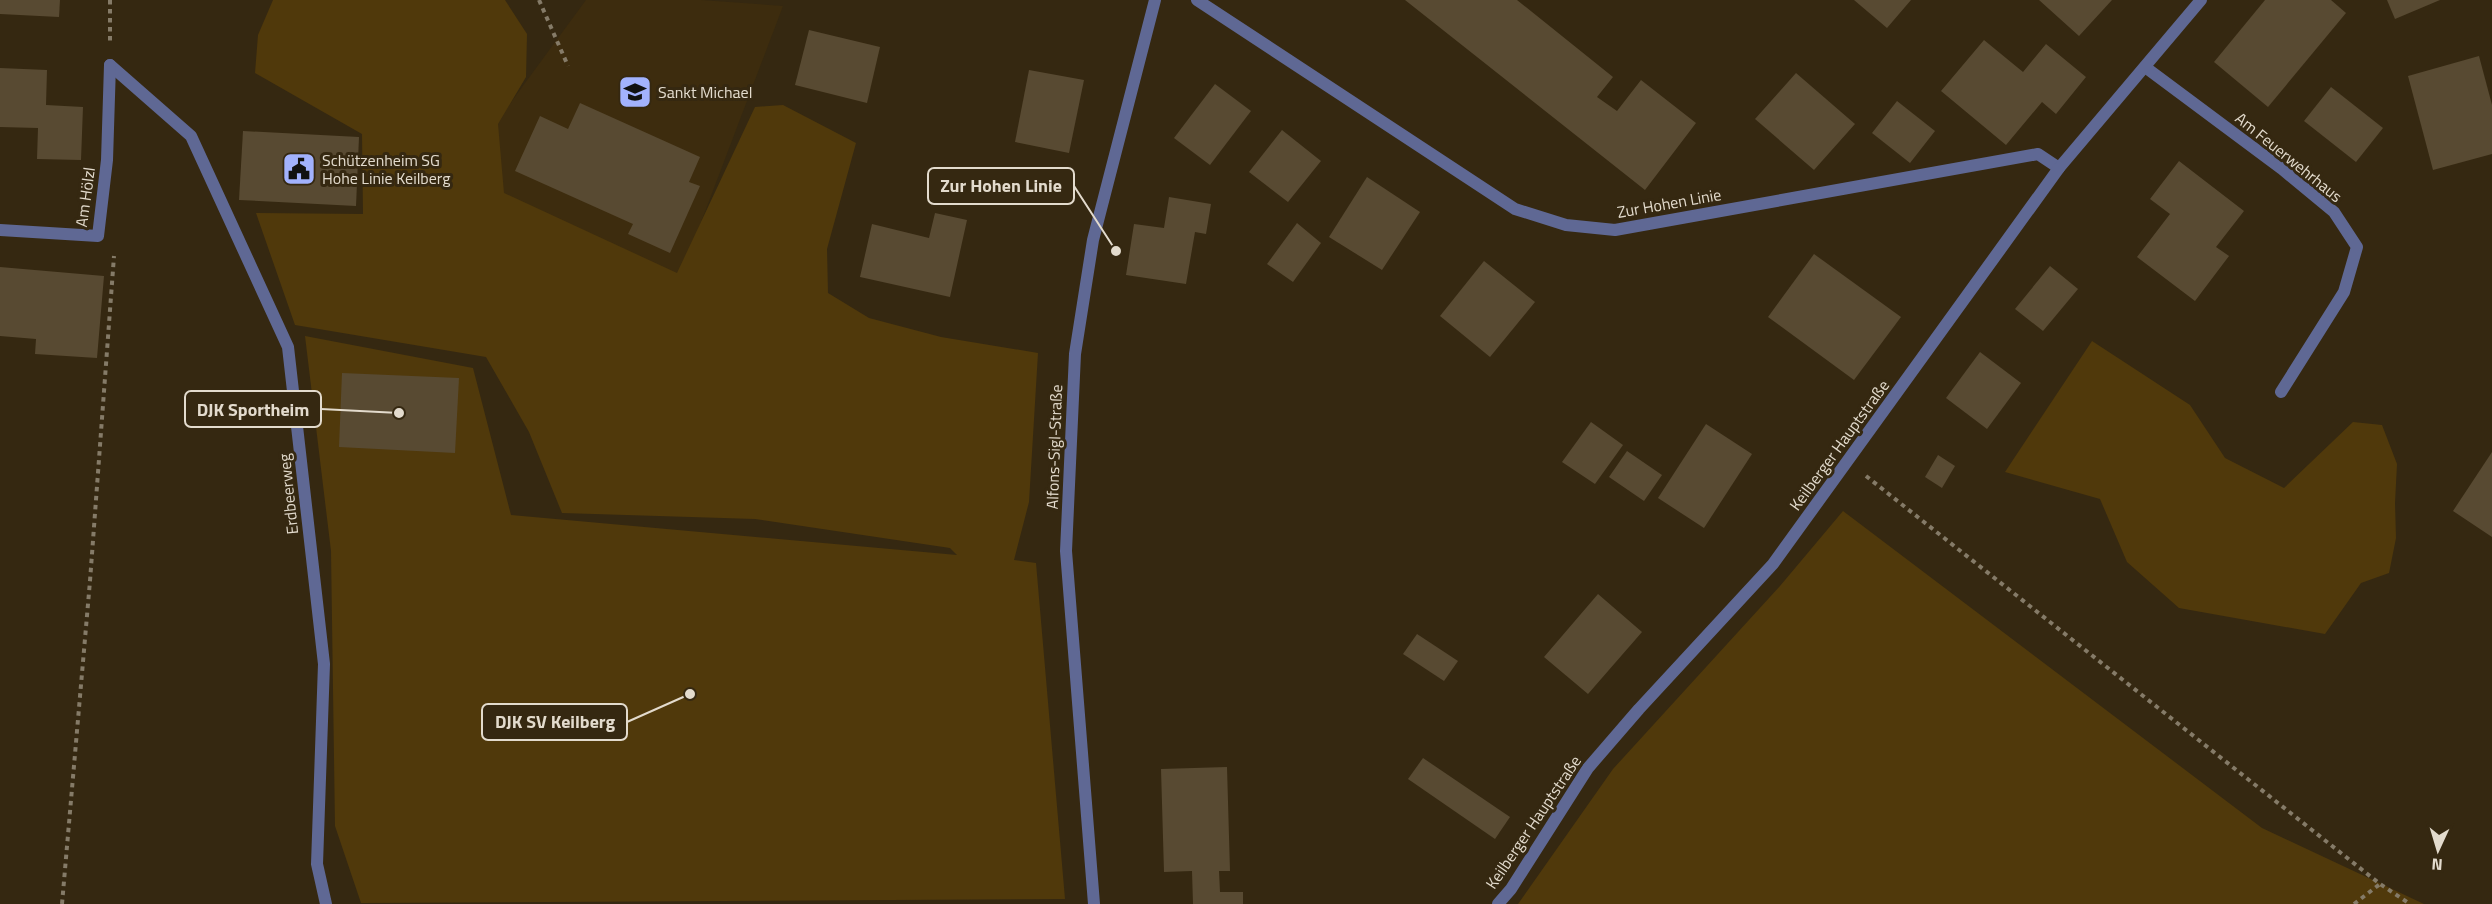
<svg xmlns="http://www.w3.org/2000/svg" width="2492" height="904" viewBox="0 0 2492 904" font-family="'Titillium Web',sans-serif">
	<style>
		.built { fill: #3d2c0e }
		.green { fill: #50390b }
		.building { fill: #584a32 }
		.lines { fill: none; stroke-linecap: round; stroke-linejoin: round }
		.path { stroke: #857b68; stroke-width: 4; stroke-dasharray: 4.5 4.5; stroke-linecap: butt }
		.lane { stroke: #5f6894; stroke-width: 12 }
		.street { stroke: #5f6894; stroke-width: 12 }
		.labels { text-anchor: middle; dominant-baseline: central; stroke-width: 6; stroke-linejoin: round; paint-order: stroke }
		.poi-label { font-size: 16px; fill: #e3dbcd; stroke: #352811; text-anchor: start }
		.street-label { font-size: 16px; fill: #e3dbcd; stroke: #352811 }
		.leader { fill: none; stroke: #e3dbcd; stroke-width: 2 }
		.callout-dot { fill: #e3dbcd; stroke: #352811; stroke-width: 2 }
		.callout { fill: #352811; stroke: #e3dbcd; stroke-width: 2 }
		.callout-label { font-size: 18px; text-anchor: middle; font-weight: bold; fill: #e3dbcd }
	</style>
	<rect width="100%" height="100%" fill="#352811"/>
	<!-- built -->
	<path class="built" d="M586,0H701L783,6L678,283L456,177Z"/>
	<!-- green -->
	<g class="green">
		<path d="M273,0H505L527,34L526,77L498,124L504,193L677,273L755,107L783,105L856,143L827,249L828,293L869,318L941,337L1038,353L1029,502L1014,560L1036,563L1065,899L361,903L335,826L331,551L305,336L473,368L511,515L957,555L950,548L755,519L562,513L529,432L486,357L295,325L256,213L363,214L362,134L255,73L258,35Z"/>
		<path d="M2092,341L2190,405L2225,458L2284,488L2353,422L2382,425L2397,464L2395,503L2396,538L2389,573L2361,583L2325,634L2179,608L2127,562L2100,499L2005,472Z"/>
		<path d="M1843,511L2262,828L2424,904H1518L1613,769L1780,586Z"/>
	</g>
	<!-- building -->
	<g class="building">
		<path d="M0,0H60L59,17L0,14Z"/>
		<path d="M1405,0H1517L1613,77L1597,97L1617,111L1641,80L1696,123L1645,190Z"/>
		<path d="M1854,0H1911L1887,28Z"/>
		<path d="M2039,0H2112L2079,36Z"/>
		<path d="M2265,0H2331L2346,13L2268,107L2214,62Z"/>
		<path d="M2387,0H2440L2395,19Z"/>
		<path d="M809,30L880,47L867,103L795,85Z"/>
		<path d="M1984,40L2023,72L2046,44L2086,77L2056,114L2042,102L2006,145L1941,91Z"/>
		<path d="M2479,56L2492,105V154L2433,170L2408,76Z"/>
		<path d="M0,68L47,70L46,105L83,107L81,160L37,159L38,128L0,127Z"/>
		<path d="M1029,70L1084,80L1069,153L1015,142Z"/>
		<path d="M1796,73L1855,124L1814,170L1755,119Z"/>
		<path d="M1215,84L1251,111L1210,165L1174,138Z"/>
		<path d="M2331,87L2383,128L2356,162L2304,121Z"/>
		<path d="M1897,101L1935,131L1910,163L1872,133Z"/>
		<path d="M580,103L700,157L689,182L700,186L670,253L628,234L633,224L515,171L540,116L568,129Z"/>
		<path d="M1282,130L1321,161L1288,202L1249,172Z"/>
		<path d="M243,131L359,137L356,206L239,200Z"/>
		<path d="M2179,161L2244,211L2216,247L2229,256L2195,301L2137,257L2170,214L2150,199Z"/>
		<path d="M1367,177L1420,212L1382,270L1329,237Z"/>
		<path d="M1169,197L1211,204L1206,234L1195,232L1186,284L1126,275L1134,224L1164,228Z"/>
		<path d="M935,213L967,220L950,297L860,277L872,224L929,238Z"/>
		<path d="M1297,223L1321,243L1293,282L1267,264Z"/>
		<path d="M1814,254L1901,317L1854,380L1768,317Z"/>
		<path d="M1484,261L1535,302L1490,357L1440,316Z"/>
		<path d="M2050,266L2078,289L2043,331L2015,309Z"/>
		<path d="M0,267L104,276L97,358L35,354L36,339L0,336Z"/>
		<path d="M1980,352L2021,383L1987,429L1946,398Z"/>
		<path d="M342,373L459,378L455,453L339,447Z"/>
		<path d="M1591,422L1623,445L1595,484L1562,462Z"/>
		<path d="M1706,424L1752,454L1704,528L1658,498Z"/>
		<path d="M1627,451L1662,475L1644,501L1609,477Z"/>
		<path d="M2492,452V537L2453,511Z"/>
		<path d="M1938,455L1955,466L1942,488L1925,477Z"/>
		<path d="M1598,594L1642,632L1588,694L1544,657Z"/>
		<path d="M1417,634L1458,661L1444,681L1403,654Z"/>
		<path d="M1423,758L1510,817L1495,839L1408,779Z"/>
		<path d="M1227,767L1230,871H1219L1220,892H1243V904H1193L1192,871L1164,872L1161,769Z"/>
	</g>
	<g class="lines">
		<!-- path -->
		<g class="path">
			<path d="M110,0V41"/>
			<path d="M539,0L568,66"/>
			<path d="M1866,476L2380,884L2410,904"/>
			<path d="M62,904L90,581L114,256"/>
			<path d="M2354,904L2380,884"/>
		</g>
		<!-- lane -->
		<path class="lane" d="M2145,67L2282,169L2334,212L2357,247L2344,292L2281,392"/>
		<!-- street -->
		<g class="street">
			<path d="M1197,0L1515,209L1566,225L1615,230L2038,154L2059,168"/>
			<path d="M110,65L191,136L288,347L324,664L317,864L326,904"/>
			<path d="M0,230L98,236L107,160L110,65"/>
			<path d="M1094,904L1066,551L1075,354L1093,240L1155,0"/>
			<path d="M1498,904L1511,889L1588,768L1639,709L1773,564L2059,168L2201,0"/>
		</g>
	</g>
	<!-- icons -->
	<defs>
		<symbol id="school-square" viewBox="-11 -11 22 22"><rect x="-9" y="-9" width="18" height="18" rx="4" fill="#a2b2fd" stroke="#352811"/><path d="M0-5L7-2L0 1L-7-2ZM-4 1L0 2.5L4 1V4Q0 6-4 4Z" fill="#111"/></symbol>
		<symbol id="civic-square" viewBox="-11 -11 22 22"><rect x="-9" y="-9" width="18" height="18" rx="4" fill="#a2b2fd" stroke="#352811"/><path d="M-.6-6.5H3V-4.5H.6V-3L4-1V1h2V6H-6V1h2V-1L-.6-3ZM-1.2 2.5V6h2.4V2.5Z" fill="#111"/></symbol>
	</defs>
	<g fill-rule="evenodd">
		<use href="#school-square" x="616" y="73" width="38" height="38"/>
		<use href="#civic-square" x="280" y="150" width="38" height="38"/>
	</g>
	<g class="labels">
		<!-- poi labels -->
		<g class="poi-label">
			<text x="658" y="92">Sankt Michael</text>
			<text x="322" y="160">Schützenheim SG<tspan x="322" dy="18">Hohe Linie Keilberg</tspan></text>
		</g>
		<!-- street labels -->
		<g class="street-label">
			<text transform="translate(2289 157) rotate(39)">Am Feuerwehrhaus</text>
			<text transform="translate(85 197) rotate(-82)">Am Hölzl</text>
			<text transform="translate(1669 203) rotate(-10)">Zur Hohen Linie</text>
			<text transform="translate(1839 445) rotate(-54)">Keilberger Hauptstraße</text>
			<text transform="translate(1054 447) rotate(-88)">Alfons-Sigl-Straße</text>
			<text transform="translate(288 494) rotate(-96)">Erdbeerweg</text>
			<text transform="translate(1533 822) rotate(-56)">Keilberger Hauptstraße</text>
		</g>
	</g>
	<!-- callouts -->
	<path class="leader" d="M1116 251L1074 186M399 413L321 409M690 694L627 722"/>
	<g class="callout-dot">
		<circle cx="1116" cy="251" r="6"/>
		<circle cx="399" cy="413" r="6"/>
		<circle cx="690" cy="694" r="6"/>
	</g>
	<g class="callout">
		<rect x="928" y="168" width="146" height="36" rx="6"/>
		<rect x="185" y="391" width="136" height="36" rx="6"/>
		<rect x="482" y="704" width="145" height="36" rx="6"/>
	</g>
	<g class="callout-label">
		<text x="1001" y="192">Zur Hohen Linie</text>
		<text x="253" y="416">DJK Sportheim</text>
		<text x="555" y="728">DJK SV Keilberg</text>
	</g>
	<!-- north arrow -->
	<g transform="translate(2438 850) rotate(184)" stroke="#352811" stroke-width="4.5" paint-order="stroke">
	<path d="M0-4.5L10 22L0 15L-10 22Z" fill="#e3dbcd"/>
	<text y="-9" font-size="16" font-weight="bold" text-anchor="middle" fill="#e3dbcd">N</text>
	</g>
</svg>
